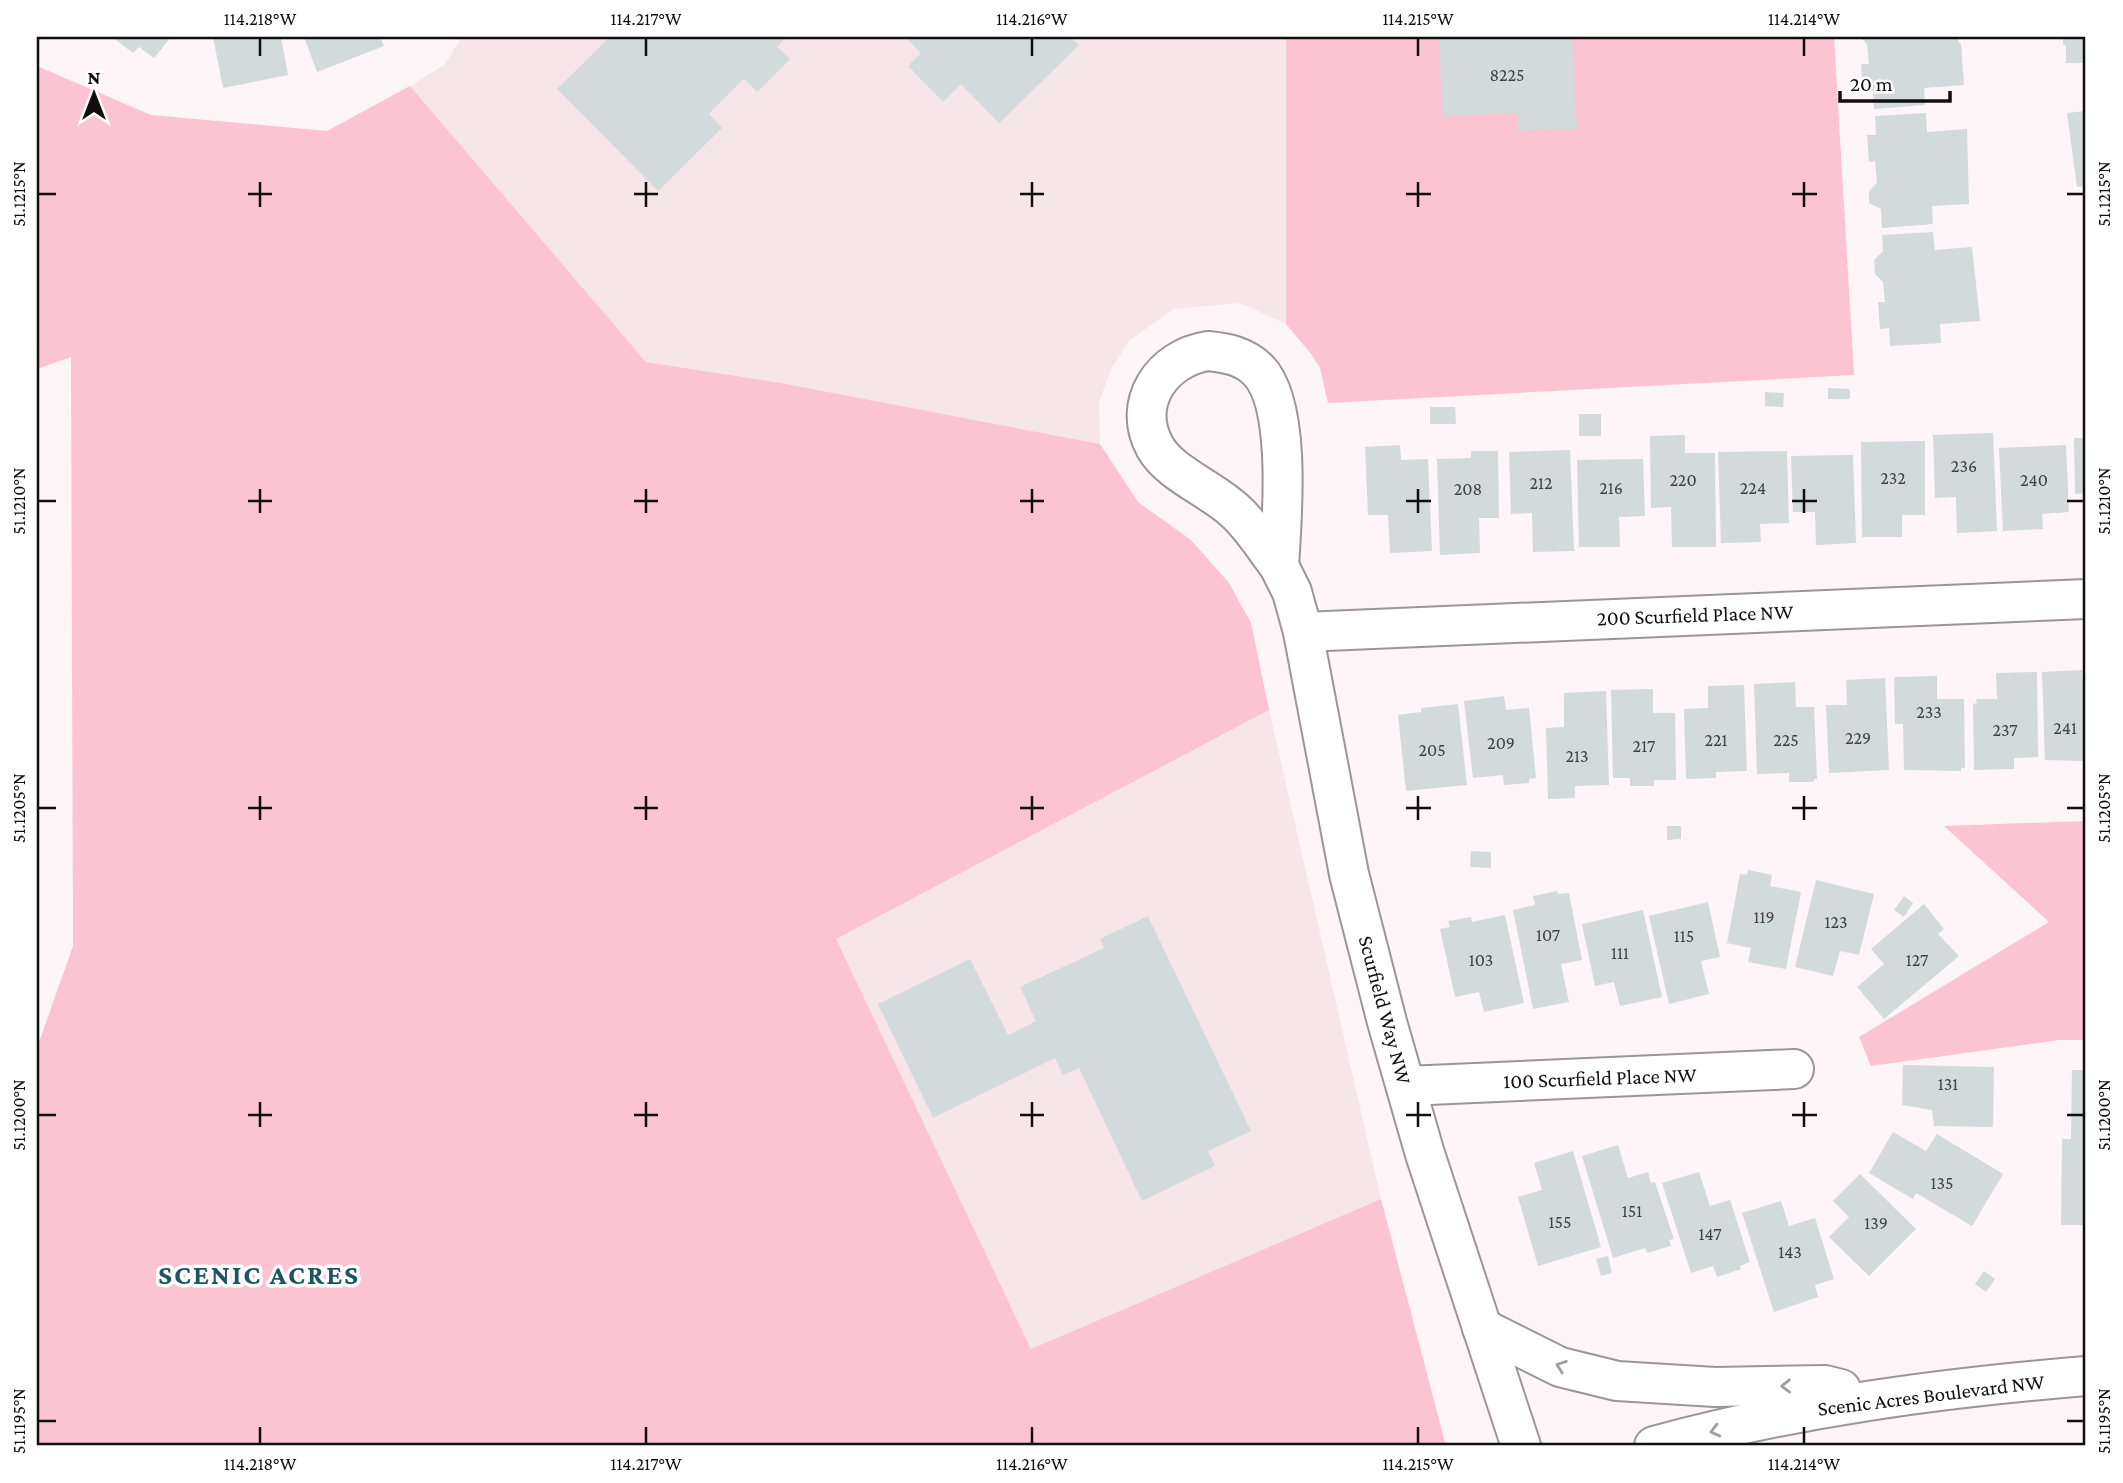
<svg xmlns="http://www.w3.org/2000/svg" width="2123" height="1483" viewBox="0 0 2123 1483" font-family="'Crimson Pro',serif">
	<style>
		.built { fill: #f6e6ea }
		.green { fill: #fcc3d2 }
		.building { fill: #d2dadb }
		.lines { fill: none; stroke-linecap: round; stroke-linejoin: round }
		.minor-casing { stroke: #9c9597; stroke-width: 42 }
		.minor { stroke: #fff; stroke-width: 38 }
		.oneway { stroke: #a09f9f }
		.ticks { fill: none; stroke: #110e0f; stroke-width: 2.5 }
		.labels { text-anchor: middle; dominant-baseline: central; stroke-width: 7; stroke-linejoin: round; paint-order: stroke }
		.number-label { font-size: 18px; fill: #414142 }
		.street-label { font-size: 21px; fill: #110e0f; stroke: #fff }
		.district-label { font-size: 28px; font-weight: bold; letter-spacing: 2px; fill: #1b555d; stroke: #fff }
		.neatline { fill: none; stroke: #110e0f; stroke-width: 2.5 }
		.ticks-label { font-size: 18px; text-anchor: middle; fill: #110e0f }
	</style>
	<rect width="100%" height="100%" fill="#fdf5f7"/>
	<!-- built -->
	<g class="built">
		<path d="M462,37H1286V324L1240,303L1173,309L1129,341L1111,369L1099,402L1100,444L781,383L646,362L410,86L445,64Z"/>
		<path d="M1269,710L1381,1199L1031,1349L835,939Z"/>
	</g>
	<!-- green -->
	<g class="green">
		<path d="M1286,37H1834L1854,375L1328,403L1320,368L1312,355L1286,324Z"/>
		<path d="M37,66L151,115L327,131L410,86L646,362L781,383L1100,444L1138,502L1191,540L1229,583L1251,623L1269,710L836,939L1031,1349L1381,1199L1446,1446H37V1048L73,946L71,357L37,369Z"/>
		<path d="M2086,821V1040H2059L1871,1066L1859,1037L2049,922L1944,826Z"/>
	</g>
	<!-- building -->
	<g class="building">
		<path d="M112,37H171L154,58L139,47L133,53Z"/>
		<path d="M213,37H281L288,75L223,88Z"/>
		<path d="M304,37H380L384,46L317,72Z"/>
		<path d="M610,37H787L777,47L790,59L757,92L744,79L709,114L722,128L658,191L557,89Z"/>
		<path d="M906,37H1071L1079,45L999,123L961,84L943,102L908,66L921,53Z"/>
		<path d="M1439,37H1572L1577,129L1518,131L1517,113L1442,116Z"/>
		<path d="M1860,37H1958L1959,43H1961L1964,85L1924,88L1925,105L1874,109L1873,91H1863L1861,64H1869L1867,44Z"/>
		<path d="M2063,37H2086V63H2066V45H2063Z"/>
		<path d="M2086,111V186L2077,187L2067,113Z"/>
		<path d="M1926,113L1927,132L1967,129L1969,204L1932,206L1933,224L1882,228L1881,209L1869,203V191L1877,183L1875,161L1869,162L1867,135H1876L1875,116Z"/>
		<path d="M1933,232L1935,250L1972,247L1980,321L1940,324L1941,343L1890,346L1889,328L1880,329L1878,302H1885L1883,282L1875,274L1874,260L1883,251L1882,235Z"/>
		<path d="M1828,388L1850,389V399H1828Z"/>
		<path d="M1765,392L1784,393L1783,407L1765,406Z"/>
		<path d="M1430,407H1455L1456,424H1430Z"/>
		<rect x="1579" y="414" width="22" height="22"/>
		<path d="M1993,433L1997,531L1957,533L1956,497L1935,498L1933,435Z"/>
		<path d="M1685,435V453H1715L1716,547H1672L1671,507L1651,508L1650,436Z"/>
		<path d="M2074,438H2086V493L2075,494Z"/>
		<path d="M1925,441V515H1902V537H1862L1861,442Z"/>
		<path d="M1400,445L1401,460L1428,459L1432,551L1390,553L1388,515H1368L1365,447Z"/>
		<path d="M2066,445L2069,512L2042,514L2043,529L2003,531L1999,448Z"/>
		<path d="M1570,450L1574,551L1533,552L1532,513L1511,514L1509,452Z"/>
		<path d="M1471,451H1498L1499,518H1479L1480,553L1440,555L1437,459L1471,458Z"/>
		<path d="M1787,451L1789,523L1760,524L1761,542L1721,543L1718,452Z"/>
		<path d="M1853,455L1856,543L1816,545L1815,512H1793L1791,456Z"/>
		<path d="M1643,459L1645,516L1619,517L1620,547H1579L1577,460Z"/>
		<path d="M2082,670L2084,696H2086V761L2045,760L2042,672Z"/>
		<path d="M2037,672L2038,757L2014,758V769L1974,770L1973,704L1977,703L1976,699H1997L1996,673Z"/>
		<path d="M1937,676V699H1964L1965,768H1961V771L1904,770L1903,724H1895L1894,677Z"/>
		<path d="M1885,678L1889,770L1829,773L1826,705H1847L1846,680Z"/>
		<path d="M1795,682L1796,707H1814L1817,779H1814V782H1789V773L1757,774L1754,684Z"/>
		<path d="M1744,685L1747,771L1716,772V778L1686,779L1684,709L1708,708V686Z"/>
		<path d="M1653,689V713H1675L1676,780H1654V786H1630V778H1613L1611,690Z"/>
		<path d="M1606,691L1609,785L1575,786V798L1548,799L1546,728L1564,727V693Z"/>
		<path d="M1504,696L1506,710L1529,708L1536,778L1529,779V783L1504,785L1503,775L1473,778L1464,701Z"/>
		<path d="M1458,704L1467,785L1406,791L1398,715L1421,712V708Z"/>
		<path d="M1667,826H1681V839L1667,840Z"/>
		<path d="M1471,851L1491,852V868L1470,867Z"/>
		<path d="M1748,870L1772,875L1770,886L1801,892L1786,969L1748,962L1751,948L1727,943L1740,874L1747,875Z"/>
		<path d="M1816,880L1874,894L1859,955L1840,951L1833,976L1795,967Z"/>
		<path d="M1557,891L1558,894L1569,893L1582,960L1561,964L1569,1002L1533,1009L1513,910L1535,905L1533,896Z"/>
		<path d="M1904,896L1913,903L1904,917L1894,910Z"/>
		<path d="M1708,902L1720,957L1701,961L1709,994L1669,1004L1649,916Z"/>
		<path d="M1924,904L1944,929L1938,934L1959,956L1884,1019L1857,987L1884,964L1871,949Z"/>
		<path d="M1643,910L1662,997L1620,1006L1614,982L1595,986L1582,924Z"/>
		<path d="M1505,915L1524,1003L1484,1012L1479,992L1455,997L1440,929L1450,927L1448,921L1471,917L1472,922Z"/>
		<path d="M1148,916L1251,1131L1208,1151L1215,1166L1142,1201L1079,1068L1063,1075L1055,1058L933,1118L878,1004L970,959L1008,1035L1036,1021L1020,987L1104,948L1100,939Z"/>
		<path d="M1903,1065L1994,1067L1993,1127L1934,1126L1932,1110L1902,1105Z"/>
		<path d="M2072,1070H2086V1225H2061L2062,1139H2071Z"/>
		<path d="M1893,1132L1926,1151L1937,1134L2003,1174L1972,1226L1916,1193L1913,1199L1869,1173Z"/>
		<path d="M1618,1145L1628,1178L1648,1172L1651,1183L1655,1182L1674,1239L1669,1240L1671,1246L1647,1253L1645,1248L1613,1258L1582,1156Z"/>
		<path d="M1573,1151L1601,1247L1538,1266L1518,1197L1542,1190L1534,1163Z"/>
		<path d="M1699,1172L1710,1206L1730,1200L1750,1262L1740,1266L1741,1269L1717,1277L1713,1266L1691,1273L1662,1183Z"/>
		<path d="M1860,1174L1916,1229L1869,1276L1829,1237L1849,1217L1833,1201Z"/>
		<path d="M1781,1201L1789,1226L1815,1218L1834,1279L1815,1285L1818,1297L1774,1312L1742,1213Z"/>
		<path d="M1608,1256L1612,1273L1601,1276L1596,1259Z"/>
		<path d="M1984,1271L1995,1279L1986,1292L1975,1284Z"/>
	</g>
	<g class="lines">
		<defs>
			<g id="minor">
				<path d="M1208,351C1227,353 1244,356 1258,370C1292,404 1282,519 1279,566C1265,548 1252,526 1235,511C1212,489 1170,474 1155,447C1131,403 1162,358 1208,351Z"/>
				<path d="M1279,566L1292,592L1303,632L1349,874L1387,1022L1425,1154L1521,1446"/>
				<path d="M1303,632L2086,599"/>
				<path d="M1406,1086L1794,1069"/>
				<path d="M1482,1328L1560,1367L1617,1381L1715,1387L1825,1385L1841,1389"/>
				<path d="M1654,1446C1796,1407 1940,1388 2086,1376"/>
			</g>
		</defs>
		<!-- minor casing -->
		<use href="#minor" class="minor-casing"/>
		<!-- minor -->
		<use href="#minor" class="minor"/>
	</g>
	<!-- one-way arrows -->
	<defs><path id="oneway-chevron" d="M-2-3.5L2.5 0L-2 3.5" fill="none" stroke-width="1.6" stroke-linecap="round" stroke-linejoin="round" transform="scale(1.75)"/></defs>
	<g class="oneway">
		<use href="#oneway-chevron" transform="translate(1561 1366) rotate(-160)"/>
		<use href="#oneway-chevron" transform="translate(1786 1386) rotate(179)"/>
		<use href="#oneway-chevron" transform="translate(1715 1431) rotate(166)"/>
	</g>
	<!-- ticks -->
	<path class="ticks" d="M260,38V56M646,38V56M1032,38V56M1418,38V56M1804,38V56M260,182V207M646,182V207M1032,182V207M1418,182V207M1804,182V207M38,194H56M248,194H272M634,194H658M1020,194H1044M1406,194H1431M1792,194H1817M2067,194H2084M260,489V513M646,489V513M1032,489V513M1418,489V513M1804,489V513M38,501H56M248,501H272M634,501H658M1020,501H1044M1406,501H1431M1792,501H1817M2067,501H2084M260,796V820M646,796V820M1032,796V820M1418,796V820M1804,796V820M38,808H56M248,808H272M634,808H658M1020,808H1044M1406,808H1431M1792,808H1817M2067,808H2084M260,1102V1127M646,1102V1127M1032,1102V1127M1418,1102V1127M1804,1102V1127M38,1115H56M248,1115H272M634,1115H658M1020,1115H1044M1406,1115H1431M1792,1115H1817M2067,1115H2084M38,1421H56M2067,1421H2084M260,1427V1444M646,1427V1444M1032,1427V1444M1418,1427V1444M1804,1427V1444"/>
	<g class="labels">
		<!-- number labels -->
		<g class="number-label">
			<text x="1507" y="75">8225</text>
			<text x="1964" y="466">236</text>
			<text x="1893" y="478">232</text>
			<text x="1683" y="480">220</text>
			<text x="2034" y="480">240</text>
			<text x="1541" y="483">212</text>
			<text x="1611" y="488">216</text>
			<text x="1753" y="488">224</text>
			<text x="1468" y="489">208</text>
			<text x="1929" y="712">233</text>
			<text x="2065" y="728">241</text>
			<text x="2005" y="730">237</text>
			<text x="1858" y="738">229</text>
			<text x="1716" y="740">221</text>
			<text x="1786" y="740">225</text>
			<text x="1501" y="743">209</text>
			<text x="1644" y="746">217</text>
			<text x="1432" y="750">205</text>
			<text x="1577" y="756">213</text>
			<text x="1764" y="917">119</text>
			<text x="1836" y="922">123</text>
			<text x="1548" y="935">107</text>
			<text x="1684" y="936">115</text>
			<text x="1620" y="953">111</text>
			<text x="1481" y="960">103</text>
			<text x="1917" y="960">127</text>
			<text x="1948" y="1084">131</text>
			<text x="1942" y="1183">135</text>
			<text x="1632" y="1211">151</text>
			<text x="1560" y="1222">155</text>
			<text x="1876" y="1223">139</text>
			<text x="1710" y="1234">147</text>
			<text x="1790" y="1252">143</text>
		</g>
		<!-- street labels -->
		<g class="street-label">
			<text transform="translate(1695 615) rotate(-2)">200 Scurfield Place NW</text>
			<text transform="translate(1385 1010) rotate(75)">Scurfield Way NW</text>
			<text transform="translate(1600 1078) rotate(-2)">100 Scurfield Place NW</text>
			<text transform="translate(1931 1395) rotate(-7)">Scenic Acres Boulevard NW</text>
		</g>
		<!-- district labels -->
		<g class="district-label">
			<text x="259" y="1274">SCENIC ACRES</text>
		</g>
	</g>
	<!-- border -->
	<rect width="2123" height="1483" fill="none" stroke="#ffffff" stroke-width="77"/>
	<!-- north arrow -->
	<g transform="translate(94 94)" stroke="#ffffff" stroke-width="5" paint-order="stroke">
	<path d="M0-5L12 26L0 18L-12 26Z" fill="#110e0f"/>
	<text y="-10" font-size="19" font-weight="bold" text-anchor="middle" fill="#110e0f">N</text>
	</g>
	<!-- scale -->
	<path d="M1840 91v10h110v-10" fill="none" stroke="#110e0f" stroke-width="3.5"/>
	<text x="1850" y="91" font-size="21" fill="#110e0f" stroke="#ffffff" stroke-width="5" paint-order="stroke">20 m</text>
	<rect x="38" y="38" width="2046" height="1406" class="neatline"/>
	<g class="ticks-label">
		<text x="260" y="25">114.218°W</text>
		<text x="646" y="25">114.217°W</text>
		<text x="1032" y="25">114.216°W</text>
		<text x="1418" y="25">114.215°W</text>
		<text x="1804" y="25">114.214°W</text>
		<text transform="translate(19 194) rotate(-90)" y="6">51.1215°N</text>
		<text transform="translate(2104 194) rotate(-90)" y="6">51.1215°N</text>
		<text transform="translate(19 501) rotate(-90)" y="6">51.1210°N</text>
		<text transform="translate(2104 501) rotate(-90)" y="6">51.1210°N</text>
		<text transform="translate(19 808) rotate(-90)" y="6">51.1205°N</text>
		<text transform="translate(2104 808) rotate(-90)" y="6">51.1205°N</text>
		<text transform="translate(19 1115) rotate(-90)" y="6">51.1200°N</text>
		<text transform="translate(2104 1115) rotate(-90)" y="6">51.1200°N</text>
		<text transform="translate(19 1421) rotate(-90)" y="6">51.1195°N</text>
		<text transform="translate(2104 1421) rotate(-90)" y="6">51.1195°N</text>
		<text x="260" y="1470">114.218°W</text>
		<text x="646" y="1470">114.217°W</text>
		<text x="1032" y="1470">114.216°W</text>
		<text x="1418" y="1470">114.215°W</text>
		<text x="1804" y="1470">114.214°W</text>
	</g>
</svg>
